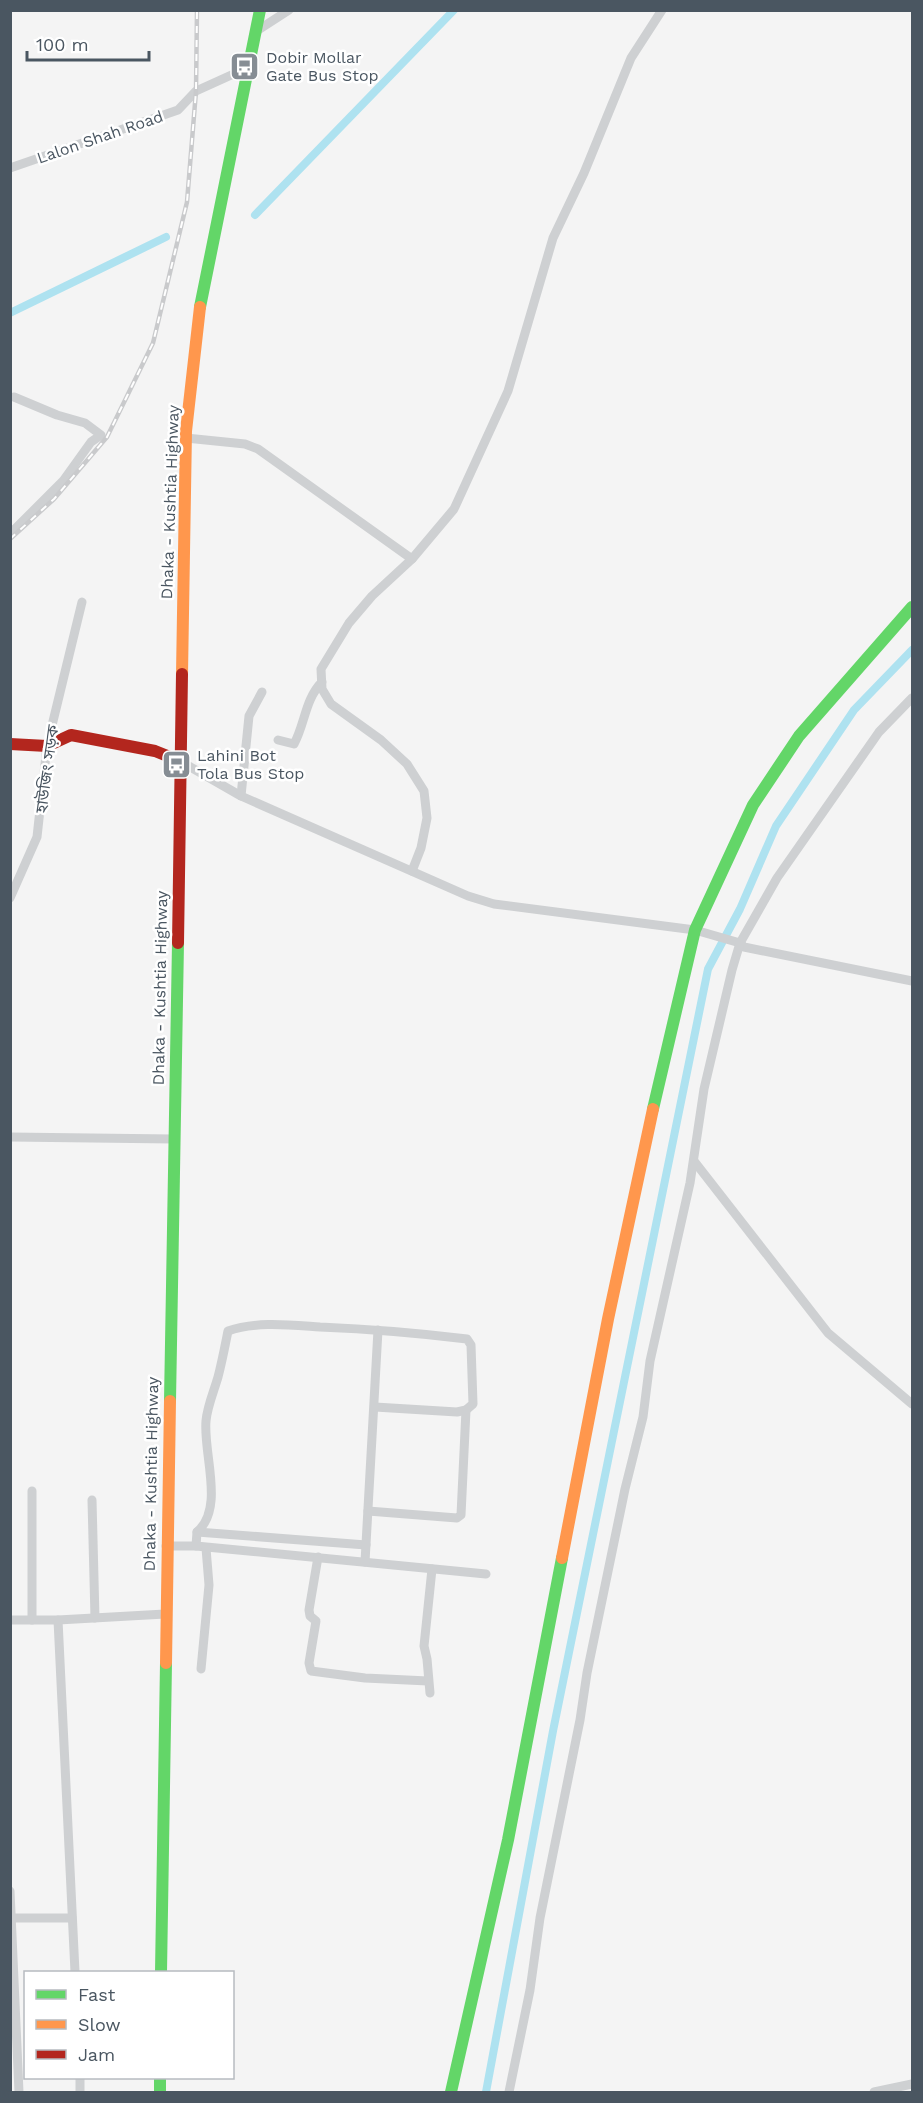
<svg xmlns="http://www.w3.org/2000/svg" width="923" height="2103" viewBox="0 0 923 2103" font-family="'Work Sans','Noto Sans Bengali',sans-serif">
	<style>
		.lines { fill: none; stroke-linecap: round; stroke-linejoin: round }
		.canal { stroke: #aee2f0; stroke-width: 8 }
		.street { stroke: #ced0d2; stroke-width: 9 }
		.fast { stroke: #63d668; stroke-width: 12 }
		.slow { stroke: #ff974d; stroke-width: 12 }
		.jam { stroke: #b3261e; stroke-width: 12 }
		.rail-casing { stroke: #c9cacc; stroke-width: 4.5 }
		.rail { stroke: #fff; stroke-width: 2; stroke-dasharray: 7; stroke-linecap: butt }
		.labels { text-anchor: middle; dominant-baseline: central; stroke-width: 5; stroke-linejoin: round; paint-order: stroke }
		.poi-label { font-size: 16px; fill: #4a5661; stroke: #fff; text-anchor: start }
		.street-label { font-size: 16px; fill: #4a5661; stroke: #fff }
	</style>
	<rect width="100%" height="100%" fill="#f4f4f4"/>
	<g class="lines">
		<!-- canal -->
		<g class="canal">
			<path d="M255,215L454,10"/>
			<path d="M10,313L166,237"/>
			<path d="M486,2092L553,1731L708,969L740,909L776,826L854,710L912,650"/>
		</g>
		<!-- street -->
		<g class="street">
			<path d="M255,32L289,10"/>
			<path d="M10,168L178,110L196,91L249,67"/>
			<path d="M186,438L245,444L258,449L412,559"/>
			<path d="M10,534L63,481L91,442L101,435L85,423L57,415L14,397"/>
			<path d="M278,740L294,744C305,724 305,699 322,682"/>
			<path d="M180,761L241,796L468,896L494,904L695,930L740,943L744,947L912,981"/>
			<path d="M241,796L249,716L262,692"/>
			<path d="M412,871L421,848L427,818L424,791L407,764L381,740L331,704L322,689L321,669L349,623L372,596L412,559L454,509L508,391L553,238L584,173L631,58L662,10"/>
			<path d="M10,898L37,837L47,746L82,602"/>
			<path d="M10,1137L173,1139"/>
			<path d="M694,1161L828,1333L912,1404"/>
			<path d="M92,1500L95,1618"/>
			<path d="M368,1511L457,1518L461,1515L466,1410"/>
			<path d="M197,1532L366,1545"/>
			<path d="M166,1546H196L486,1574"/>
			<path d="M196,1546L197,1532C225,1508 203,1454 206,1421C207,1407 214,1391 218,1377C222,1362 225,1346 228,1331C256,1321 290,1325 320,1327C369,1329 418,1333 467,1339L471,1345L473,1404L466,1410L457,1412L375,1407"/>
			<path d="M318,1557L309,1610L310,1616L316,1621L309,1663L311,1671L365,1678L428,1681"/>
			<path d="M365,1562L378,1330"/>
			<path d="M10,1620H58L165,1614"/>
			<path d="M32,1620V1491"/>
			<path d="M58,1620L75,1972"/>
			<path d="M201,1669L209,1585L206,1548"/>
			<path d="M430,1693L427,1659L424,1646L432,1569"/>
			<path d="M10,1891L19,2092"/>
			<path d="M10,1918H72"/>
			<path d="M80,2078V2092"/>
			<path d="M509,2092L530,1990L540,1918L580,1720L587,1673L625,1489L643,1417L650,1361L690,1183L704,1089L732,970L740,943L777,878L879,732L912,698"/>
			<path d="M874,2092L912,2084"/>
		</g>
		<!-- fast -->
		<g class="fast">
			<path d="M200,307L260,10"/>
			<path d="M653,1109L695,930L753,805L799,736L912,607"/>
			<path d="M170,1401L178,943"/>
			<path d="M161,1972L166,1663"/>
			<path d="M160,2078V2092"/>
			<path d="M451,2092L508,1840L562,1558"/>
		</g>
		<!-- slow -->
		<g class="slow">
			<path d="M182,674L186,431L200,307"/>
			<path d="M562,1558L608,1319L653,1109"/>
			<path d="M166,1663L170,1401"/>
		</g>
		<!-- jam -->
		<g class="jam">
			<path d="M10,744L47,746L71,735L155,751L180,761"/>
			<path d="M178,943L182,674"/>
		</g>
		<defs>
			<path id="rail" d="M10,539L54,499L107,437L153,343L187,202L196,91L197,10"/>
		</defs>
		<!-- rail casing -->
		<use href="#rail" class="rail-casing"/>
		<!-- rail -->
		<use href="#rail" class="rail"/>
	</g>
	<!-- icons -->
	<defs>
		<symbol id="bus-square" viewBox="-11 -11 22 22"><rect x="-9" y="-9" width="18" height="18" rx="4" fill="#868d94" stroke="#fff"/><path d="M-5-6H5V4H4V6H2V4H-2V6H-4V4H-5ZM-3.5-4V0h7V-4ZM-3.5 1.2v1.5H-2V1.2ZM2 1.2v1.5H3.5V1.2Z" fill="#fff"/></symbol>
	</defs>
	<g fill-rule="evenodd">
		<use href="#bus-square" x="228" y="50" width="33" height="33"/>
		<use href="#bus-square" x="160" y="748" width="33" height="33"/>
	</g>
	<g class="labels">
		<!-- poi labels -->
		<g class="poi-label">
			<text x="266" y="57">Dobir Mollar<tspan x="266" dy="18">Gate Bus Stop</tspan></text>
			<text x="197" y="755">Lahini Bot<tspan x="197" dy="18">Tola Bus Stop</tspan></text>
		</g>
		<!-- street labels -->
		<g class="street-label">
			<text transform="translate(100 137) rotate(-19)">Lalon Shah Road</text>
			<text transform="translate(170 502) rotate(-88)">Dhaka - Kushtia Highway</text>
			<text transform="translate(47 769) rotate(-82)">হাউজিং সড়ক</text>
			<text transform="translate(160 988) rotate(-89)">Dhaka - Kushtia Highway</text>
			<text transform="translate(151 1474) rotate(-89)">Dhaka - Kushtia Highway</text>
		</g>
	</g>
	<!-- border -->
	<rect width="923" height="2103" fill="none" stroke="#4a5661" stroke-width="24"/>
	<!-- legend -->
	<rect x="24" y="1971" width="210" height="108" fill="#ffffff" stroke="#b7bbc0" stroke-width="1.5"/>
	<rect x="36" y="1990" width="30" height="9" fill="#63d668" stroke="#b7bbc0" stroke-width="1.5"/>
	<text x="78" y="2001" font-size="18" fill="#4a5661">Fast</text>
	<rect x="36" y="2020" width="30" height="9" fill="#ff974d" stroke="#b7bbc0" stroke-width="1.5"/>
	<text x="78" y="2031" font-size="18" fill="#4a5661">Slow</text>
	<rect x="36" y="2050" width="30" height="9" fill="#b3261e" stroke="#b7bbc0" stroke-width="1.5"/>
	<text x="78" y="2061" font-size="18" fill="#4a5661">Jam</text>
	<!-- scale -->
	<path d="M27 51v9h122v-9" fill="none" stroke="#4a5661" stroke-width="3"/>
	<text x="36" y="51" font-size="18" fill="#4a5661" stroke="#ffffff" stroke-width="4.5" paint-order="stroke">100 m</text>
</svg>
